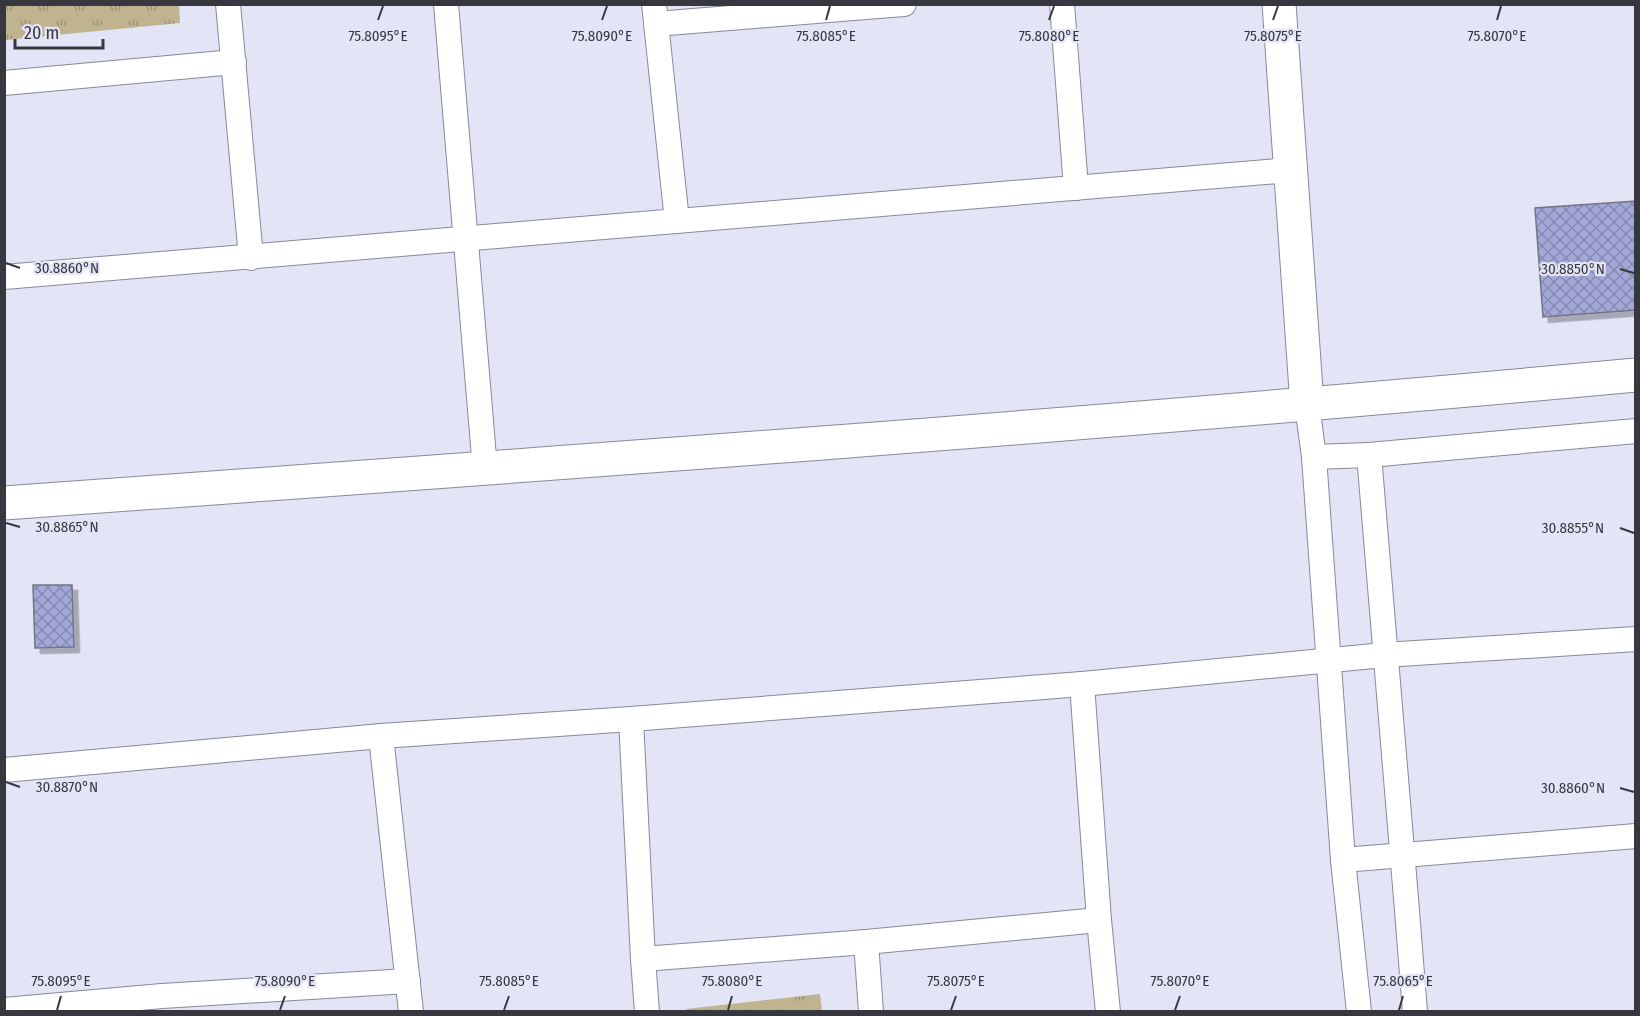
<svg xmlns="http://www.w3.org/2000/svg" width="1640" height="1016" viewBox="0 0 1640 1016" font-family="'Fira Sans Condensed',sans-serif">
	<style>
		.grass { fill: url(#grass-tufts) }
		.building { fill: url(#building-cross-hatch); stroke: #727484; stroke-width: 1.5; filter: url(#shadow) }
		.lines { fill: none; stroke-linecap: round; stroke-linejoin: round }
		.street-casing { stroke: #87899a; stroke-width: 26 }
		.secondary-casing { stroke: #87899a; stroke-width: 35 }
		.street { stroke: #fff; stroke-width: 24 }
		.secondary { stroke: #fff; stroke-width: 33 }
		.ticks { fill: none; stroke: #37383f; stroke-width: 2 }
		.ticks-label { font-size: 15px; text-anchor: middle; fill: #37383f; stroke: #e3e5f7; stroke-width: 4.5; stroke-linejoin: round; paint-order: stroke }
	</style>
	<defs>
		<pattern id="grass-tufts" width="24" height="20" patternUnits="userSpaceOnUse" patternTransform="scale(1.5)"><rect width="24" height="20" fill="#bfb390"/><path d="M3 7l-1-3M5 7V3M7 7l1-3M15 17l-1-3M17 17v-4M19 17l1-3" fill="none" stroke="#9c9377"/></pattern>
		<pattern id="building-cross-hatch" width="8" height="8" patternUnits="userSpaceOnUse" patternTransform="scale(1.5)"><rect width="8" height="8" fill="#a3a8d9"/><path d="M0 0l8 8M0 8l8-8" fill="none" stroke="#868ab1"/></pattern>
		<filter id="shadow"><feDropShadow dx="5.5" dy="5.5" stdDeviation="0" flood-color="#0004"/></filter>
	</defs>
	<rect width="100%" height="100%" fill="#e3e5f7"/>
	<!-- grass -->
	<g class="grass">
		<path d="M5,4L179,5L180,23L5,40Z"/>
		<path d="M820,994L822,1011H686V1009Z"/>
	</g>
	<!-- building -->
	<g class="building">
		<path d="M1636,201V310L1543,317L1535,208Z"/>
		<path d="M33,585H72L74,647L35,648Z"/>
	</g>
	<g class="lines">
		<defs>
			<g id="street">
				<path d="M228,4L251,258"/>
				<path d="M446,4L485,469"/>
				<path d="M654,4L677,221"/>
				<path d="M853,4V8L904,4"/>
				<path d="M1062,4L1076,188"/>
				<path d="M656,24L853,8"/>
				<path d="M4,83L234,62"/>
				<path d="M4,277L1290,170"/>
				<path d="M1307,405L1314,457L1343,860L1359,1012"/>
				<path d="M1369,455C1383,640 1401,826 1415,1012"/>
				<path d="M1314,457L1369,455L1636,431"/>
				<path d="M1082,684L1099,920L1108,1012"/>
				<path d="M631,719L643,959L866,942L1099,920"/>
				<path d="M381,736L411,1012"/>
				<path d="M4,770L381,736L631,719L1082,684L1384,655L1636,639"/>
				<path d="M1343,860L1636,836"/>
				<path d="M866,942L871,1012"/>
				<path d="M643,959L647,1012"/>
				<path d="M4,1010L162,996L408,981"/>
			</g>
			<g id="secondary">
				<path d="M1279,4L1307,405"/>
				<path d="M4,503C548,464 1093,425 1636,375"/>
			</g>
		</defs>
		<!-- street casing -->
		<use href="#street" class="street-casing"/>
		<!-- secondary casing -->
		<use href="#secondary" class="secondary-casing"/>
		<!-- street -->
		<use href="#street" class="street"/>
		<!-- secondary -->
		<use href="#secondary" class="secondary"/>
	</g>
	<!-- ticks -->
	<path class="ticks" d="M378,20L383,6M602,20L607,6M826,20L830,6M1049,20L1054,6M1273,20L1278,6M1497,20L1501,6M6,263L20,268M1620,269L1634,273M6,523L20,527M1620,528L1634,533M6,782L20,787M1620,788L1634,792M57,1010L61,996M280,1010L285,996M504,1010L509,996M728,1010L732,996M951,1010L956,996M1175,1010L1180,996M1399,1010L1403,996"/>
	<g class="ticks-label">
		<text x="378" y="41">75.8095°E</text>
		<text x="602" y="41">75.8090°E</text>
		<text x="826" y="41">75.8085°E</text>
		<text x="1049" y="41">75.8080°E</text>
		<text x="1273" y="41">75.8075°E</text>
		<text x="1497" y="41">75.8070°E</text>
		<text x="67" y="273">30.8860°N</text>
		<text x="1573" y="274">30.8850°N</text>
		<text x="67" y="532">30.8865°N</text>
		<text x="1573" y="533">30.8855°N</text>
		<text x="67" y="792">30.8870°N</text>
		<text x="1573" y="793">30.8860°N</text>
		<text x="61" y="986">75.8095°E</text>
		<text x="285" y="986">75.8090°E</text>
		<text x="509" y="986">75.8085°E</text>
		<text x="732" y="986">75.8080°E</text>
		<text x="956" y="986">75.8075°E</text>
		<text x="1180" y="986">75.8070°E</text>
		<text x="1403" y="986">75.8065°E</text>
	</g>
	<!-- border -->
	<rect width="1640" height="1016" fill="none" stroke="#37383f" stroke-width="12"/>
	<!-- scale -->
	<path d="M15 39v9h88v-9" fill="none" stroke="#37383f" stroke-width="3"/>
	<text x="24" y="39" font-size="18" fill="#37383f" stroke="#e3e5f7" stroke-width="4.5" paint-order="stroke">20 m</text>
</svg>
